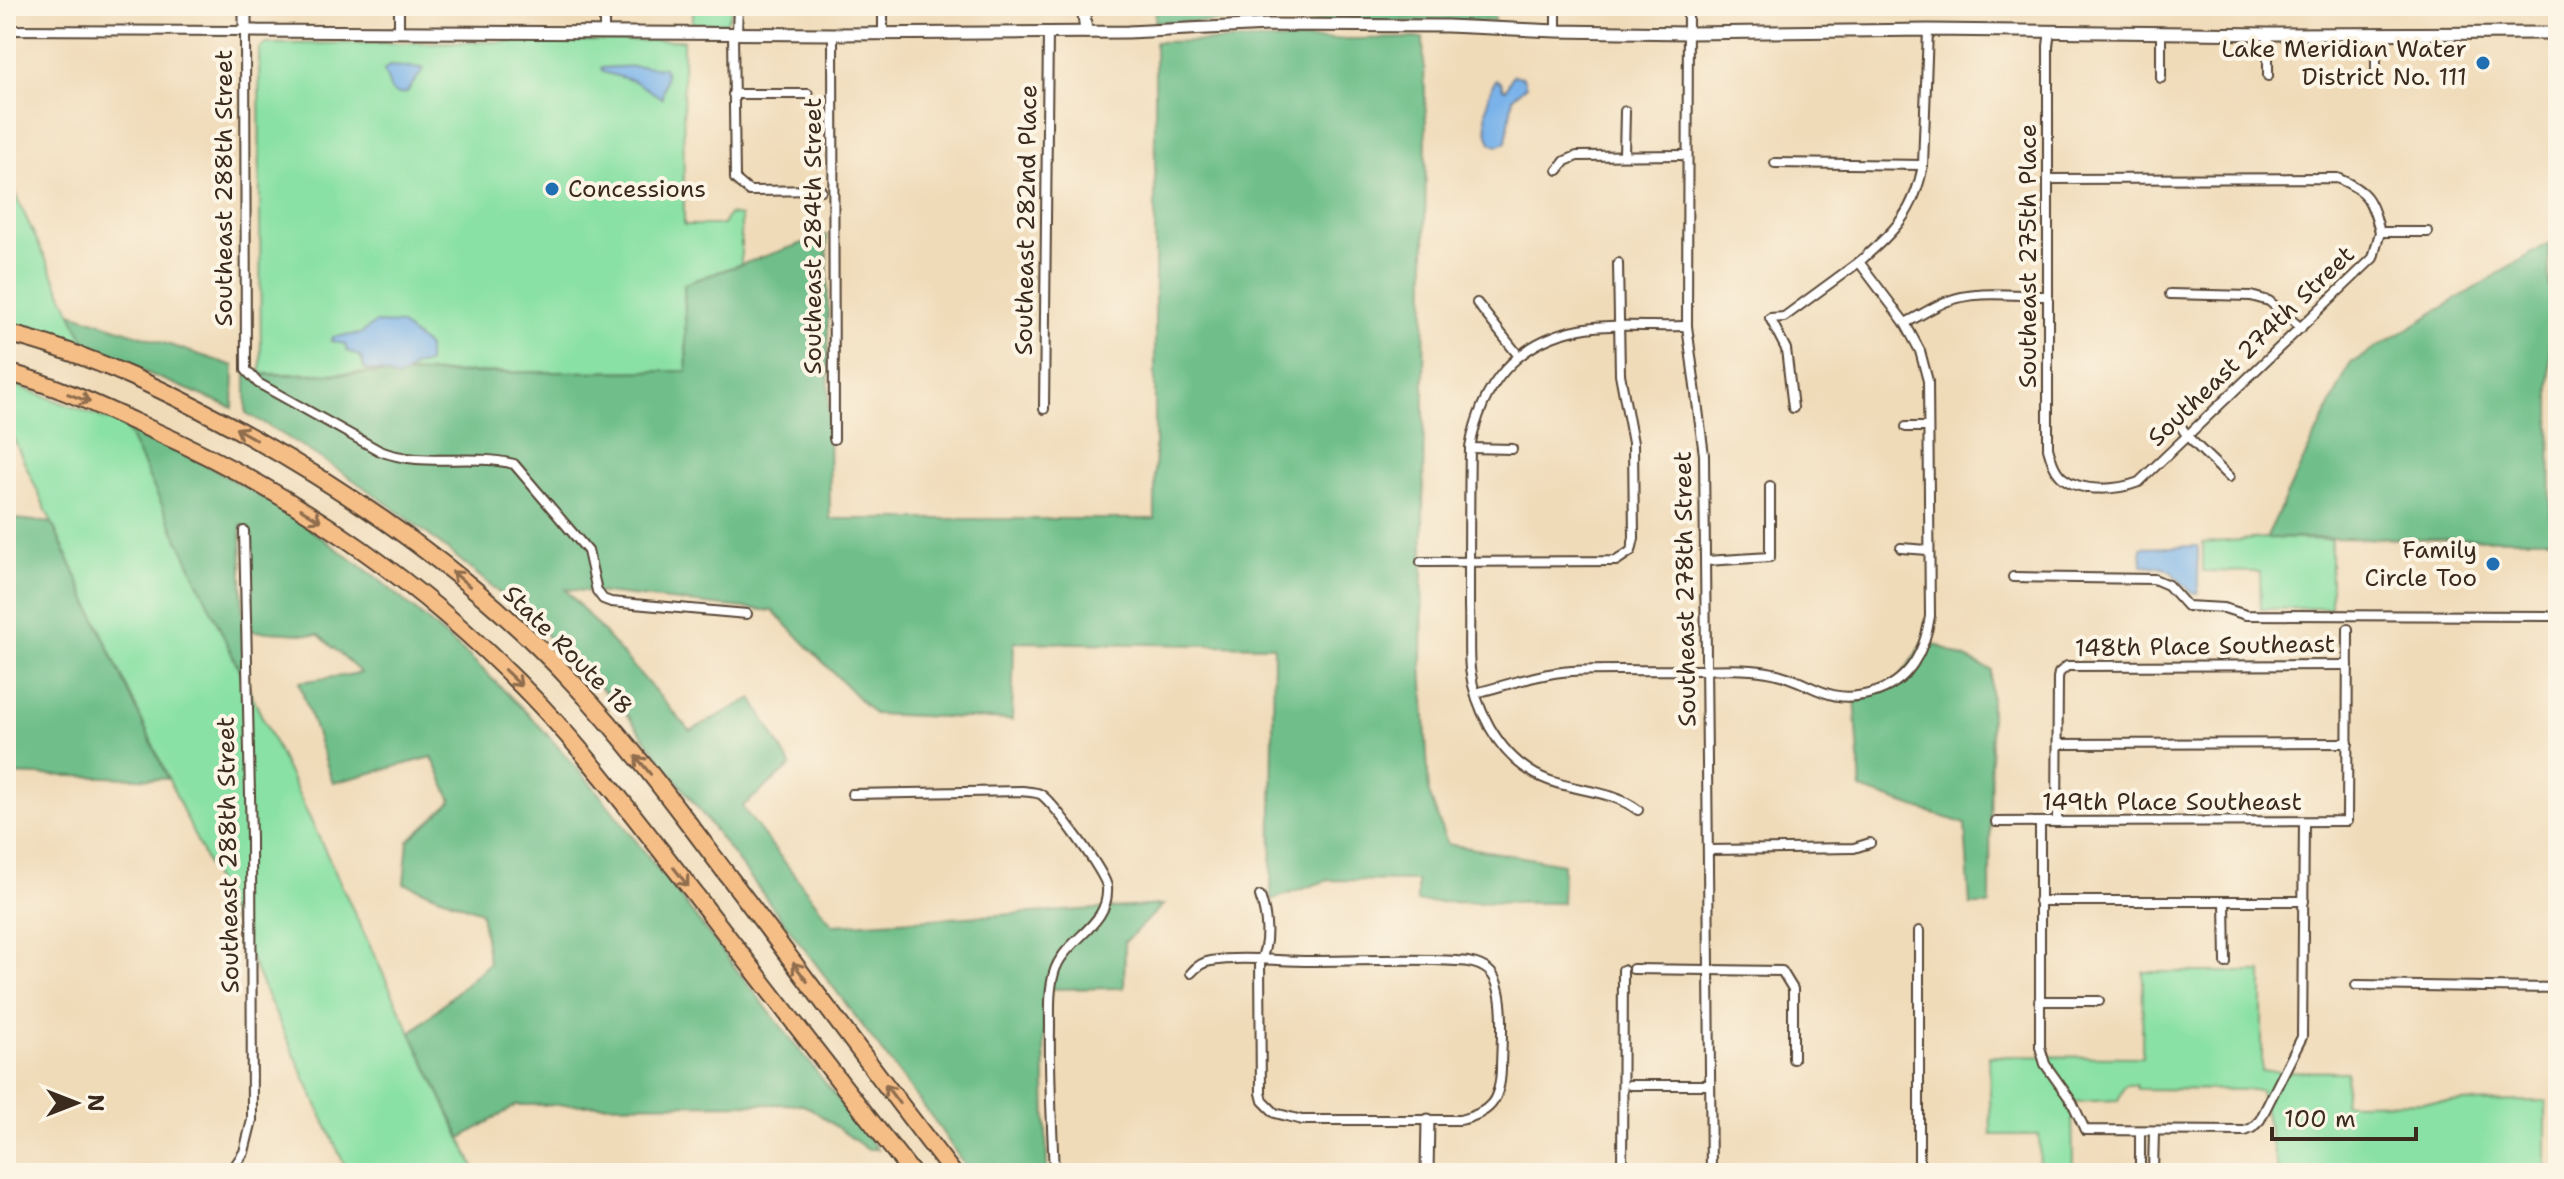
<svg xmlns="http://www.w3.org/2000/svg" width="2564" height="1179" viewBox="0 0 2564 1179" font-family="'Shantell Sans',sans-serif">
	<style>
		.green { fill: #8ae1a5; stroke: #628662; stroke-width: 2 }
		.forest { fill: #6fbf8a; stroke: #557454; stroke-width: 2 }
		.water { fill: #79b3ea; stroke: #5a6e84; stroke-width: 2 }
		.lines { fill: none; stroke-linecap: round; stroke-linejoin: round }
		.minor-casing { stroke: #564535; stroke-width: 12 }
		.tertiary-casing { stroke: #564535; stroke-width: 15 }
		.motorway-casing { stroke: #564535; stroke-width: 20 }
		.minor { stroke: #fff; stroke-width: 8 }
		.tertiary { stroke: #fff; stroke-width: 11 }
		.motorway { stroke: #f6be87; stroke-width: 16 }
		.oneway { stroke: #8f6d4d }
		.poi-dot { fill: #1f6fb2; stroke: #fcf5e5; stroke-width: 3 }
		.labels { text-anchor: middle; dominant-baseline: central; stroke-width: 8; stroke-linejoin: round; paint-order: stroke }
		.poi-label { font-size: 24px; fill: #3b2a1e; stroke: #fcf5e5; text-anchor: end }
		.street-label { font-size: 24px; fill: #3b2a1e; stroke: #fcf5e5 }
	</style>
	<rect width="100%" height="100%" fill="#fcf5e5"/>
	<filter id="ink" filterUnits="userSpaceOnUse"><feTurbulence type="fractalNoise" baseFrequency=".0125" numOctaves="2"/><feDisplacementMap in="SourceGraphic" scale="16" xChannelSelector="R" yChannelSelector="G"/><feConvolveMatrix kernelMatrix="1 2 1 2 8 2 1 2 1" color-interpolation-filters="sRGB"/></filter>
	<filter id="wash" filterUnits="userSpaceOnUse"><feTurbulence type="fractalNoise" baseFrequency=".006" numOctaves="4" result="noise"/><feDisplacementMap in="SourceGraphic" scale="32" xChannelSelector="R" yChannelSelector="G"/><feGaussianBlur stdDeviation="1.8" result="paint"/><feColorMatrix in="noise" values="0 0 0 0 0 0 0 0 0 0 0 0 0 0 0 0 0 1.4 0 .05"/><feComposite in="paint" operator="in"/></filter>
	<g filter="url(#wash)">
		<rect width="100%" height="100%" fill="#f0dbb9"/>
		<!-- green -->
		<g class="green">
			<path d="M693,6H731V14L726,22L693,25Z"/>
			<path d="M683,40L684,225H723L729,214L741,216V264L684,284L687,371L261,374L259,49L266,44Z"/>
			<path d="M6,175L88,349L6,324Z"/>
			<path d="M6,382L125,426L477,1173H348L6,422Z"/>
			<path d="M2266,538L2331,540V608L2261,609L2260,572L2203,571V543Z"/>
			<path d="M2143,972H2262V1071L2347,1072L2344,1103L2546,1101V1173L2278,1171L2260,1090L2137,1089L2135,1085H2126L2118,1100L2072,1102L2073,1171H2040L2039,1135H1991L1989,1056L2142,1057Z"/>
		</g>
		<!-- forest -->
		<g class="forest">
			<path d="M1156,6H1494V21L1155,22Z"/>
			<path d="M1423,38L1426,124L1422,663L1429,793L1447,844L1563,864L1562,903L1417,902V881L1328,880L1271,900L1274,646L1014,642L1012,720L874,714L773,611L565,589L690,731L752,698L791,766L742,807L833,925L1163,905L1125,942L1124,988L1043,989L1047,1173H970L934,1120L628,716C515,597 389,494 246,413V375L687,371L684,284L827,235L830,519H1155V42Z"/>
			<path d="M2549,243L2551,539L2266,538L2350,364Z"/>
			<path d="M71,313L234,366L233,408L88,349Z"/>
			<path d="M125,426L199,461L279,507L376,577L471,658L536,722L596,790L877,1149H867L810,1108L800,1104L517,1105L461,1138L411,1033L489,963L481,912L404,883L408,841L452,801L432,757L333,783L299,682L361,673L319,635L252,631L250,529L241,525L244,680Z"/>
			<path d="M6,518L52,523L168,779L6,774Z"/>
			<path d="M1926,640L1991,670L1990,905H1970L1965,824L1861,789L1855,696L1896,682Z"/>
		</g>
		<!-- water -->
		<g class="water">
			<path d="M389,66L421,68L424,69L406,93L396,94L391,90L384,70Z"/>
			<path d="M641,66L664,68L666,74L662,98L634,81L603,72L601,68Z"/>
			<path d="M1513,75L1523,77L1526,86L1513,97L1506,142L1497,146L1491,143C1483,127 1485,94 1496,80L1501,83L1503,89H1506Z"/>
			<path d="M375,323L400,324L428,347V363L414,366L404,376L396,378L381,372L365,370L361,357L347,351L345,344L331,341L332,337L360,334Z"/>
			<path d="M2198,546V593L2192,592C2171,575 2175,566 2142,565L2141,548Z"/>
		</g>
	</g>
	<g filter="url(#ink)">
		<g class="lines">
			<defs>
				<g id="minor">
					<path d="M399,6V32"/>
					<path d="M604,6V32"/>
					<path d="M883,6V32"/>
					<path d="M1556,6V31"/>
					<path d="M1688,6L1687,326L1704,455L1711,1173"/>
					<path d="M6,30L245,31L246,370L258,383L380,451C423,468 470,453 514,464L588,551L597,591L603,599L611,602L747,614"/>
					<path d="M2050,30L2048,46V448C2051,458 2054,471 2063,478C2082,493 2118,490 2139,482L2373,258L2380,232"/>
					<path d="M733,33L735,179L749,191L821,190"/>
					<path d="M737,33L738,6"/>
					<path d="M2161,33V78"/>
					<path d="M833,34L834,439"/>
					<path d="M2268,34V76"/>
					<path d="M2376,77V34"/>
					<path d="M733,94H808"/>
					<path d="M1624,155L1625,111"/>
					<path d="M1775,163L1923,165"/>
					<path d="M1558,170L1565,161L1577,156L1686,155"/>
					<path d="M2048,179L2337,178C2368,191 2371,199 2380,232"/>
					<path d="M2380,232H2428"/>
					<path d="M2170,294L2251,296L2269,301L2301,328"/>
					<path d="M1477,303L1518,355"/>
					<path d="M1905,323C1918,317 1931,308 1945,302C1976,289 2015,296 2048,296"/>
					<path d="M1793,408L1786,349L1770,318L1784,317L1859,262"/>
					<path d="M1044,409L1048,32"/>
					<path d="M2176,419L2188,437L2229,477"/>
					<path d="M1906,427H1928"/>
					<path d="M1470,448L1512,449"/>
					<path d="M1901,548L1928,550"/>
					<path d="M1706,561L1770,557V486"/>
					<path d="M1421,562L1616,561L1631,551L1634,538L1633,443L1620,374L1618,263"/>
					<path d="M2013,577L2154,579L2168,585L2187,606L2224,608L2246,615L2558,616"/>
					<path d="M1476,693C1507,685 1540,673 1572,671C1610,669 1649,671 1688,670C1713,670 1749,667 1773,673C1812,681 1826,706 1872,693C1909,683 1925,651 1930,616L1928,381L1920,351L1905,323L1859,262C1894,231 1914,214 1923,165L1928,30"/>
					<path d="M2058,744L2348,743"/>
					<path d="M852,794L1022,791C1027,792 1035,792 1040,794C1052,800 1106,874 1107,887C1110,927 1063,939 1054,973C1049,990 1050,1009 1050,1027C1049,1076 1052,1124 1054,1173"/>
					<path d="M1638,810C1606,786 1564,793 1530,771C1497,750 1475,708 1470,669C1468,649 1470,627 1469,607C1469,554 1469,501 1470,448C1481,386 1516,341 1580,329C1613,323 1653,327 1687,326"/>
					<path d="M1996,822L2347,821L2348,629"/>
					<path d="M2040,822V1047L2045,1064L2072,1102L2085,1130L2245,1131L2252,1128L2260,1120L2302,1037L2304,822"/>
					<path d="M2057,822L2058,678L2059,673L2067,666L2348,665"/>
					<path d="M1708,850L1854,848L1870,843"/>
					<path d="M2039,901H2304"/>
					<path d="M2225,901L2226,963"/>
					<path d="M1633,969L1782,971L1793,989V1059"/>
					<path d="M1191,973C1196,967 1203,962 1211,961C1242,956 1278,961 1310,961C1358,961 1408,958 1457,961C1468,961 1483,964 1491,973C1507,991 1501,1046 1501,1069C1500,1101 1490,1113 1460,1120H1302L1275,1113L1263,1101L1261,1093L1260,961C1270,943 1267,916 1260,896"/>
					<path d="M2356,985L2558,988"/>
					<path d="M2039,1001H2099"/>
					<path d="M1630,1085H1710"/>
					<path d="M2140,1131V1173"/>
					<path d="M230,1173L244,1152L252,1120L251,839L244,531"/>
					<path d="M1622,1173L1623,970"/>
					<path d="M1919,1173V931"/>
					<path d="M2153,1173L2154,1131"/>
				</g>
				<g id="tertiary">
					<path d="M245,6V31L833,34L1128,32L1268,25L1447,26L1556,31L1688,33L1928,30L2268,34L2558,33"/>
					<path d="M1083,6L1086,32"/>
					<path d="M1427,1173L1428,1120"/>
				</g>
				<g id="motorway">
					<path d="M6,333C92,354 174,394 251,437C370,504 482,584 575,685C631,745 680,812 729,877C804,976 877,1075 953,1173"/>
					<path d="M6,372C56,385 104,408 150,429C297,494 432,589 542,707C595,764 642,827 691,889C764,984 837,1079 912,1173"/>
				</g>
			</defs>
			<!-- minor casing -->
			<use href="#minor" class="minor-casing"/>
			<!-- tertiary casing -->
			<use href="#tertiary" class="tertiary-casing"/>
			<!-- motorway casing -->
			<use href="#motorway" class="motorway-casing"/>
			<!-- minor -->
			<use href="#minor" class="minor"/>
			<!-- tertiary -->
			<use href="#tertiary" class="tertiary"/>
			<!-- motorway -->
			<use href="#motorway" class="motorway"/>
		</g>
		<!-- one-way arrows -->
		<defs><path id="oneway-shaft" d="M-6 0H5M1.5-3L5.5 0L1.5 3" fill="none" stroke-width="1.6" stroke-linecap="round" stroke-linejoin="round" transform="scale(2)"/></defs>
		<g class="oneway">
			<use href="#oneway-shaft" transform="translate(79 398) rotate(21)"/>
			<use href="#oneway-shaft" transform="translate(246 434) rotate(-151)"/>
			<use href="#oneway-shaft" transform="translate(311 515) rotate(32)"/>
			<use href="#oneway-shaft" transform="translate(461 579) rotate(-140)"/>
			<use href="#oneway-shaft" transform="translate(513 678) rotate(44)"/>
			<use href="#oneway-shaft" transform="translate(643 765) rotate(-129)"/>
			<use href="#oneway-shaft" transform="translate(681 877) rotate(52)"/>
			<use href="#oneway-shaft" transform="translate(800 972) rotate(-127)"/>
			<use href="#oneway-shaft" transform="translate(892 1094) rotate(-127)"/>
		</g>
	</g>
	<!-- markers -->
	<g class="poi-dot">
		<circle cx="2483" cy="63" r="8"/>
		<circle cx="552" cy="189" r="8"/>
		<circle cx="2493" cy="564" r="8"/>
	</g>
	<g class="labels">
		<!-- poi labels -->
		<g class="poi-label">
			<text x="2467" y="49">Lake Meridian Water<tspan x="2467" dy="28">District No. 111</tspan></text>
			<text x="568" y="189" text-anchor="start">Concessions</text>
			<text x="2477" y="550">Family<tspan x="2477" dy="28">Circle Too</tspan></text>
		</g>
		<!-- street labels -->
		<g class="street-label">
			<text transform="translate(224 188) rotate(-90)">Southeast 288th Street</text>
			<text transform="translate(1026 220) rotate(-89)">Southeast 282nd Place</text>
			<text transform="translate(813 236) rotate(-90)">Southeast 284th Street</text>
			<text transform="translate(2028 256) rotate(-90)">Southeast 275th Place</text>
			<text transform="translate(2251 346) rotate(-44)">Southeast 274th Street</text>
			<text transform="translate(1685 589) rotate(-91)">Southeast 278th Street</text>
			<text transform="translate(2205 646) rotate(-1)">148th Place Southeast</text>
			<text transform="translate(568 650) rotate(45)">State Route 18</text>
			<text x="2172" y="802">149th Place Southeast</text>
			<text transform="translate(228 855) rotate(-91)">Southeast 288th Street</text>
		</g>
	</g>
	<!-- margin -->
	<rect width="2564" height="1179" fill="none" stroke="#fcf5e5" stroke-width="32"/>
	<!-- north arrow -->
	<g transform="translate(76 1103) rotate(90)" stroke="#fcf5e5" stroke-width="6" paint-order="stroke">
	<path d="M0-6L14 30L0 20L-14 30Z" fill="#3b2a1e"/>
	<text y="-12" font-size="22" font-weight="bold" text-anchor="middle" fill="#3b2a1e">N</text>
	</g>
	<!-- scale -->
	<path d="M2272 1127v12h144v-12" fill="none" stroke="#3b2a1e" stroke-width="4"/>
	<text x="2284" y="1127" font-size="24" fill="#3b2a1e" stroke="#fcf5e5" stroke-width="6" paint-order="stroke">100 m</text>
</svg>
